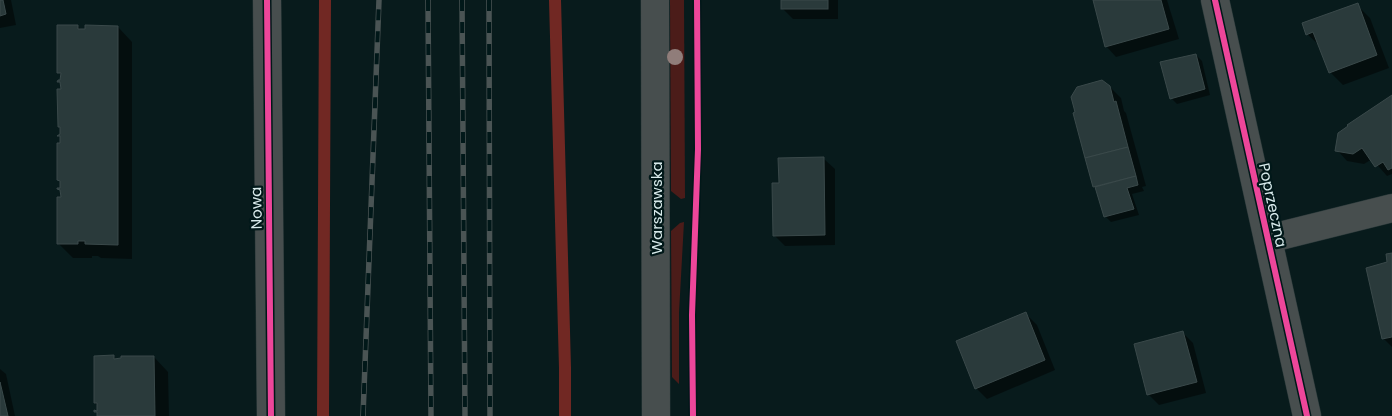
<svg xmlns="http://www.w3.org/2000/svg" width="1392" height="416" viewBox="0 0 1392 416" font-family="Poppins,sans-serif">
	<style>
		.green { fill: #4b1c19 }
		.shadow { fill: #0007 }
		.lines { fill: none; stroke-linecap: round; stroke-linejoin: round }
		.stream { stroke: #712823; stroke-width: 12 }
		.building { fill: #2a3a3b; stroke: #3a494a }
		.minor-casing { stroke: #273637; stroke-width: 29 }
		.minor { stroke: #474e4e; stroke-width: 28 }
		.rail-casing { stroke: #4a5454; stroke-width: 5.5 }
		.rail { stroke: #011819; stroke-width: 4; stroke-dasharray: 11; stroke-linecap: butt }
		.cycleway-casing { stroke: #011819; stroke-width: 9 }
		.cycleway { stroke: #ed469a; stroke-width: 6 }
		.tree { fill: #907d7a }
		.labels { text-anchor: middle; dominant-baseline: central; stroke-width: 4.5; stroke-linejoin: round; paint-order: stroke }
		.street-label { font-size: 15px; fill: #d8eaeb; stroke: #011819 }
	</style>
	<rect width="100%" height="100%" fill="#081b1c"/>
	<!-- green -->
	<g class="green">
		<path d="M670,0H684L685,198L681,199L671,191Z"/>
		<path d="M684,222L679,313V384L672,377L671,231L680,223Z"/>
	</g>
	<!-- shadow -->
	<g class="shadow">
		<path d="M0,0H11L16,25L0,28Z"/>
		<path d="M782,0H838V19H793L782,8Z"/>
		<path d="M1094,0H1167L1179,39L1116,57L1106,46Z"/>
		<path d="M1357,5L1370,18L1389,68L1343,85L1330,72L1320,46L1307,34Z"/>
		<path d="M78,26L81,30L118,27L132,42V259L101,258L98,256H92V258H73L58,243L62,198L61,183L58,180L62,144V129L59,126L62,76L59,72Z"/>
		<path d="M1196,55L1202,61L1210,95L1177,104L1171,98Z"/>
		<path d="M1110,87L1121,98L1124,111L1126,113L1146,186L1142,187L1144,191L1132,194L1139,215L1111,222L1105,216L1098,191L1094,187Z"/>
		<path d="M1392,97V174L1387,176L1372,159L1364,164L1347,161L1337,150Z"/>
		<path d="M824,159L835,169V245L785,246L774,235L780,184Z"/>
		<path d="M1392,254V347L1383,338L1389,263Z"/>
		<path d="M1026,314L1037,325L1055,370L987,399L976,388Z"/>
		<path d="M1182,332L1193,343L1206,393L1159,405L1149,395L1135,345Z"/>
		<path d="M114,357L117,360L154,357L168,372L169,416H98V406L95,403Z"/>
		<path d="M0,369L6,374L15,416H0Z"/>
	</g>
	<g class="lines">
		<!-- stream -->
		<g class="stream">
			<path d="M555,0L565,368V416"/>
			<path d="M323,416L325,0"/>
		</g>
	</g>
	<!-- building -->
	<g class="building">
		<path d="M0,0H3L6,14L0,16Z"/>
		<rect x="781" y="0" width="47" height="9"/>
		<path d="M1093,0H1161L1169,29L1105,47Z"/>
		<path d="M1358,3L1377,55L1329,73L1313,32L1306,35L1302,23Z"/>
		<path d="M57,25H78V29H85V25L118,26V245L85,244V241H78V244H57V197H61L60,190L57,189V188H60V181L57,180V143H60V136H57L60,134V127H58L57,89H61L60,82H57L58,80H60L61,73H57Z"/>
		<path d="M1196,54L1205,89L1170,99L1160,62Z"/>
		<path d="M1102,80L1110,86L1114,102L1116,101L1128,147L1085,158L1073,113L1075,112L1071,97L1077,87Z"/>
		<path d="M1392,95V168L1388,170L1383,162L1375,167L1362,148L1353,154L1335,151L1338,133L1348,126L1347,125Z"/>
		<path d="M1128,147L1136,176L1093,187L1085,158Z"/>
		<path d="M824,157L825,235L773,236L772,183H779L778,158Z"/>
		<path d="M1136,176L1138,185L1127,188L1134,209L1104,217L1095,187Z"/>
		<path d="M1392,253V337L1382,339L1366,268L1387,262L1386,254Z"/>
		<path d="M1026,312L1045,360L975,389L956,341Z"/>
		<path d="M1183,331L1197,382L1147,395L1134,344Z"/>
		<path d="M114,355V359L121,358V356H154L155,416H97V412H94V410L97,411V403H94V356Z"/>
		<path d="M0,382L8,416H0Z"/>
	</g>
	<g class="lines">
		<defs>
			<g id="minor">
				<path d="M267,0L271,416"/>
				<path d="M655,0L656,416"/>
				<path d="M1215,0L1307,416"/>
				<path d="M1268,239L1392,208"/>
			</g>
		</defs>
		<!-- minor casing -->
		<use href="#minor" class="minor-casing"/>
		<!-- minor -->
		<use href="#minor" class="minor"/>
		<defs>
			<g id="rail">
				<path d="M428,0L431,416"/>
				<path d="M462,0L465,416"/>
				<path d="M489,0L490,416"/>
				<path d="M363,416L379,0"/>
			</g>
		</defs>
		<!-- rail casing -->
		<use href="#rail" class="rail-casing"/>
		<!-- rail -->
		<use href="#rail" class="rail"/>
		<defs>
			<g id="cycleway">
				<path d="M267,0L271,416"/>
				<path d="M1215,0L1307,416"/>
				<path d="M693,416L692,315L698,149L697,0"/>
			</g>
		</defs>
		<!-- cycleway casing -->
		<use href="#cycleway" class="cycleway-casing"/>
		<!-- cycleway -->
		<use href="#cycleway" class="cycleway"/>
	</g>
	<!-- trees -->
	<circle class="tree" cx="675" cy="57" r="8"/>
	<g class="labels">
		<!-- street labels -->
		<g class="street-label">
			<text transform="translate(1273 205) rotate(78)">Poprzeczna</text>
			<text transform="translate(256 208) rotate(-91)">Nowa</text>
			<text transform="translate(656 208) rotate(-90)">Warszawska</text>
		</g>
	</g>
</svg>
